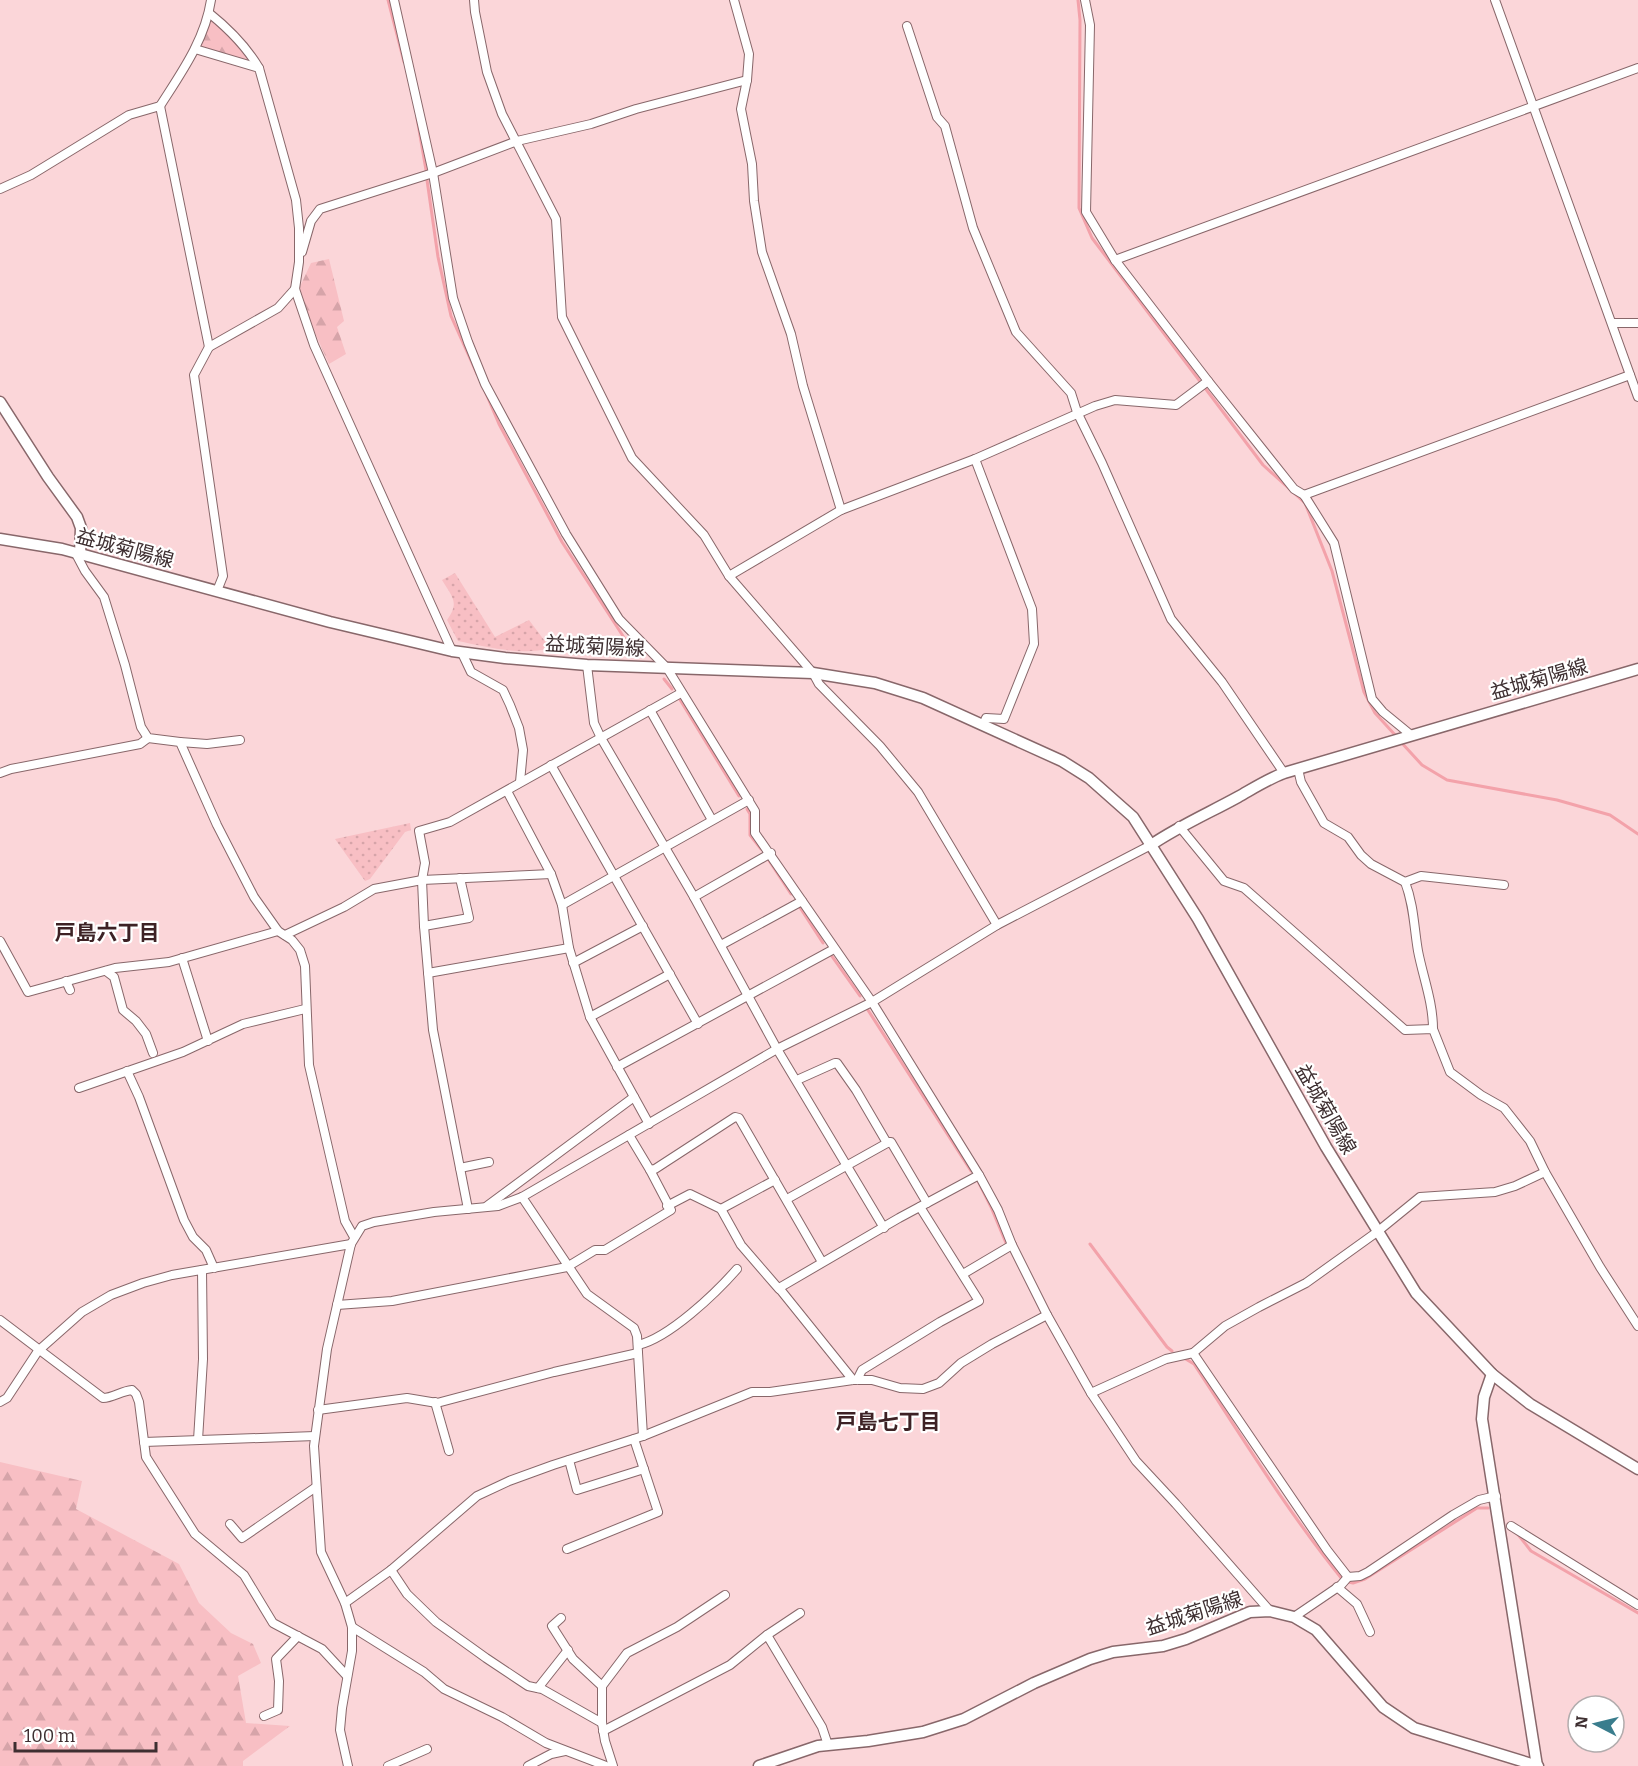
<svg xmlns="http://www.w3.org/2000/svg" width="1638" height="1766" viewBox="0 0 1638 1766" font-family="Bitter,'Noto Sans JP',serif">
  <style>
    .grass { fill: url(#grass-dots) }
    .forest { fill: url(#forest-firs) }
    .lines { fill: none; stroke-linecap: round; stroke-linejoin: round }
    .stream { stroke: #f3a2aa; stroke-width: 3 }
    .minor-casing { stroke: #88676a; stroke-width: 10 }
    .tertiary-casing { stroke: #88676a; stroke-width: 13 }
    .secondary-casing { stroke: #88676a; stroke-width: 13 }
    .minor { stroke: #fff; stroke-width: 8 }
    .tertiary { stroke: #fff; stroke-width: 10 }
    .secondary { stroke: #fff; stroke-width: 10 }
    .labels { text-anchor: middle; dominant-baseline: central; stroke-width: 4.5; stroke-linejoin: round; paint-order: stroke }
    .street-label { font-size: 20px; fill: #3e2f31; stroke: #fff }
    .neighbourhood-label { font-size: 21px; font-weight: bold; fill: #3d2225; stroke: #fff }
  </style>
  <defs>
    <pattern id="grass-dots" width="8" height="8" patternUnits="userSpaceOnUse" patternTransform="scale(1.5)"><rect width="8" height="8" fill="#f8bfc4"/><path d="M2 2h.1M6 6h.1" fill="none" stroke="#d6a4a9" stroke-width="1.8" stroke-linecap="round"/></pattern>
    <pattern id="forest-firs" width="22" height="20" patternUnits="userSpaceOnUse" patternTransform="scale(1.5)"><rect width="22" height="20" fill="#f8bfc4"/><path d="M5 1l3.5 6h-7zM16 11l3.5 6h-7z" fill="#d6a4a9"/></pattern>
  </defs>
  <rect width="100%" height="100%" fill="#fbd6d9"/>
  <g class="grass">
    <path d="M 455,573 L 495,637 L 529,620 L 550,648 C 522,656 487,647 458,641 L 447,620 C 460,602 452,597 442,580 Z"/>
    <path d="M 410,823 L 411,830 L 405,832 L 370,879 L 365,881 L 335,839 Z"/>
  </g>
  <g class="forest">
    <path d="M 209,20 L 217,23 L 252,62 L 198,47 Z"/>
    <path d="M 329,259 L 344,321 L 337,327 L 346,354 L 329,364 L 297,293 L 311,263 Z"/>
    <path d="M 0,1462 L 82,1481 L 76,1509 L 179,1564 L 199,1603 L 231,1633 L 253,1644 L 261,1663 L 238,1676 L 246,1723 L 290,1726 L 243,1761 L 243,1766 L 0,1766 Z"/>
  </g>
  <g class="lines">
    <g class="stream">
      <path d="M 388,0 L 404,62"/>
      <path d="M 1078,0 L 1080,20 L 1079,208 L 1092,238 L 1263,465 L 1305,503 L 1332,571 L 1364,692 L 1375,713 L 1396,736"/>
      <path d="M 417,118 L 426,170"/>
      <path d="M 427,180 L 438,257 L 451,316 L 477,374"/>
      <path d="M 485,391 L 499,424 L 562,542 L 634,653"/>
      <path d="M 664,679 L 672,689"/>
      <path d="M 679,698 L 739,796"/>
      <path d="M 1400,741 L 1422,765 L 1447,780 L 1557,800 L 1610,815 L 1638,834"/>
      <path d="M 747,809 L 750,814 L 750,835 L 761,849"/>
      <path d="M 768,859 L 791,894"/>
      <path d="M 799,906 L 823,943"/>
      <path d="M 831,955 L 860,996"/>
      <path d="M 866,1007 L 971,1171"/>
      <path d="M 977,1179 L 991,1207 L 1006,1243"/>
      <path d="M 1090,1244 L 1167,1347 L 1172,1351"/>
      <path d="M 1184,1358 L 1194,1364 C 1242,1437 1287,1511 1342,1579"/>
      <path d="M 1516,1532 L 1531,1551 L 1638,1613"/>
      <path d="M 1348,1582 L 1353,1583 L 1365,1579 L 1477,1508 L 1488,1508"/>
    </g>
    <defs>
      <g id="minor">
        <path d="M 394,0 L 433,173 L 453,298 L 468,342 L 485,384 L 566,534 L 619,619 L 667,668 L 755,811 L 755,833 L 872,1002 L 979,1175 L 998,1210 L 1012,1245 L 1047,1315 L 1091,1393 L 1136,1461 L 1176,1504 L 1270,1611"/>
        <path d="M 474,0 L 475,12 L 487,72 L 502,114 L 556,219 L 562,317 L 632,458 L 704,535 L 729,576 L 813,673 L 819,684 L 880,746 L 918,792 L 997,925"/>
        <path d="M 734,0 L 749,54 L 747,80 L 741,109 L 752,164 L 754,201 L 762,252 L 791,334 L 803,386 L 841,510"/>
        <path d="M 1085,0 L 1090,25 L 1086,212 L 1115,260 L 1208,381 L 1294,489 L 1304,495 L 1334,543 L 1372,699 L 1383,712 L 1411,735"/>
        <path d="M 1495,0 L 1638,397"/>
        <path d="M 209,13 C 229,29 246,46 259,68"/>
        <path d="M 907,26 L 937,117 L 945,126 L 973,228 L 1016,332 L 1071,393 L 1077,412 L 1102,463 L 1171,619 L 1222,682 L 1284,773"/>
        <path d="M 195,49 L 259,68 L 296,200 L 299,228 L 299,262 L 295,289 L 314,345 L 452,651"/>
        <path d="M 160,106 L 209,347"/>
        <path d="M 0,189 L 31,175 L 129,115 L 160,106 C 181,73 205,40 211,0"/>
        <path d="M 302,252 L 311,221 L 320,209 L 433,173 L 517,141 L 591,124 L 636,109 L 747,80"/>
        <path d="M 1115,260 L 1638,68"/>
        <path d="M 1612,323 L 1638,323"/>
        <path d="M 975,459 L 1032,609 L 1034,644 L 1004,719 L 986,718 L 983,725"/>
        <path d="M 1304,495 L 1630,375"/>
        <path d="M 76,554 L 85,571 L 104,597 L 125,665 L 141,727 L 148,738 L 180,742 L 217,825 L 254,897 L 278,931 L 292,940 L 300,950 L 305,966 L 309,1065 L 345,1221 L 354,1237"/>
        <path d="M 729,576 L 841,510 L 975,459 L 1095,406 L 1115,400 L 1176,405 L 1208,381"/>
        <path d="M 217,591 L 223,576 L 194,375 L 209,347 L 278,308 L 295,289"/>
        <path d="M 462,653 L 471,672 L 503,690 L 510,705 L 519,728 L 523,750 L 520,782"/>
        <path d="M 587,665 L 594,723 L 601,738 L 694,897 L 777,1049 L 884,1228"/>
        <path d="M 650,710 L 712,820"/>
        <path d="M 180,742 L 207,744 L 240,740"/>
        <path d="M 551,765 L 698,1024"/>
        <path d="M 1298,769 L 1301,782 L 1324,823 L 1348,837 L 1361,855 L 1371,864 L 1405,882 L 1421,876 L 1504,885"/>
        <path d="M 0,773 L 11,769 L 140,744 L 148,738"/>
        <path d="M 507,791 L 551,874 L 562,905 L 569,948 L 590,1017 L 649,1124"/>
        <path d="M 1179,826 L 1224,881 L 1244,888 L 1405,1030 L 1433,1029 L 1450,1072 L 1481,1095 L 1504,1108 L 1530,1141 L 1545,1172 L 1600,1267 L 1638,1326"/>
        <path d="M 1405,882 C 1414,905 1414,928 1418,951 C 1423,977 1433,1002 1433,1029"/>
        <path d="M 694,897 L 771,853"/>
        <path d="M 562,905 L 749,800"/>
        <path d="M 424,926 L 469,918 L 460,878"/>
        <path d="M 285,935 L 344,907 L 374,889 L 422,880 L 551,874"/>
        <path d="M 0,941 L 28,992 L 115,968 L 169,962 L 278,931"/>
        <path d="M 721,945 L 802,901"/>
        <path d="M 182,958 L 208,1041"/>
        <path d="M 573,963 L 643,926"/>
        <path d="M 106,971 L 114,977 L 123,1010 L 136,1021 L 146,1034 L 153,1053"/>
        <path d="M 428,973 L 569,948"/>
        <path d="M 66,981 L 70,990"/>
        <path d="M 590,1017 L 670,974"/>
        <path d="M 617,1067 L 834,949"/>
        <path d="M 127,1071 L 139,1097 L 184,1220 L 193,1237 L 206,1250 L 214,1268"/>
        <path d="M 797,1080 L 835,1063 L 837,1063 L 856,1090 L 887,1143"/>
        <path d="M 79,1088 L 183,1052 L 243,1024 L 305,1009"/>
        <path d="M 629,1135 L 650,1170 L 655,1169 L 735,1117 L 739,1118 L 822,1262"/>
        <path d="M 460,1168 L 489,1162"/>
        <path d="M 522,1197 L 587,1294 L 634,1328 L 637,1336 L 643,1436"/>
        <path d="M 787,1199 L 889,1142 L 891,1142 L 927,1203"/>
        <path d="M 487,1206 L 634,1097"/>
        <path d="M 667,1206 L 690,1194 L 721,1209 L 741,1245 L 779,1289"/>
        <path d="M 468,1209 L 433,1030 L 424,926 L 422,880 L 425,863 L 419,831 L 450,822 L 681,693"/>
        <path d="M 721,1209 L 775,1180"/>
        <path d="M 963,1274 L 1012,1245"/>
        <path d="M 337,1305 L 392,1301 L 567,1267 L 595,1250 L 605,1250 L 671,1210 L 650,1170"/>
        <path d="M 0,1320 L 103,1398 C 113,1398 121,1391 132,1390 L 136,1394 L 139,1402 L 146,1457 L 195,1534 L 244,1575 L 273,1623 L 322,1649 L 347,1676"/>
        <path d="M 638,1345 C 669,1338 716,1293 737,1269"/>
        <path d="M 1193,1353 L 1327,1550 L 1348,1577"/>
        <path d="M 853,1380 L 779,1288 L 899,1218 L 979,1175"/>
        <path d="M 857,1380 L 862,1370 L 940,1322 L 979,1301 L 920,1207"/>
        <path d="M 1091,1393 L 1166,1359 L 1193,1353 L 1225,1326 L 1259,1307 L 1306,1283 L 1377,1232 L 1420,1197 L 1495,1192 L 1515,1186 L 1545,1172"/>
        <path d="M 0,1402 L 7,1398 L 38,1351 L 82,1312 L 111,1295 L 143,1283 L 172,1275 L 351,1244"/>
        <path d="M 435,1402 L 449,1451"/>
        <path d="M 318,1410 L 407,1398 L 437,1403 L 554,1372 L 638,1353"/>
        <path d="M 198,1440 L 203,1359 L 202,1270"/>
        <path d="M 144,1442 L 315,1436"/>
        <path d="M 569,1460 L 577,1490 L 644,1469"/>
        <path d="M 230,1524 L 242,1538 L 316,1487"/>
        <path d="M 1511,1526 L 1638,1605"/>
        <path d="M 567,1549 L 658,1512 L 634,1439"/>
        <path d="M 391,1570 L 407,1594 L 436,1622 L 486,1658 L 528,1686 L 542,1689 L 602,1723"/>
        <path d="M 1337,1587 L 1357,1604 L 1370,1632"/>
        <path d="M 345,1603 L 391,1570 L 477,1496 L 509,1481 L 553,1465 L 643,1436 L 752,1392 L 770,1392 L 853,1380 L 872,1380 L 900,1388 L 923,1389 L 939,1383 L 961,1363 L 992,1344 L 1047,1315"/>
        <path d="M 1294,1617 L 1341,1585 L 1348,1577 L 1360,1576 L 1368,1572 L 1453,1515 L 1479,1500 L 1496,1496"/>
        <path d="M 561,1618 L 552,1626 L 573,1659 L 602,1686"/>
        <path d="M 352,1627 L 424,1672 L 444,1689 L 502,1717 L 546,1743 L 606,1766"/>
        <path d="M 767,1635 L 822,1727 L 828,1745"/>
        <path d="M 538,1688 L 568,1650"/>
        <path d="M 264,1716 L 278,1710 L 279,1681 L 276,1659 L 298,1636"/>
        <path d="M 603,1731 L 730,1665 L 767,1635 L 800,1613"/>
        <path d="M 348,1766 L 340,1730 L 342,1708 L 352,1651 L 352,1627 L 345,1603 L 321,1552 L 314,1446 L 327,1349 L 351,1244 L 362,1226 L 374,1222 L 434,1212 L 498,1206 L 522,1197 L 777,1049 L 872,1002 L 997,925 L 1151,845"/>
        <path d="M 388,1766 L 427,1749"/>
        <path d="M 528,1766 L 551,1754 L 565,1751"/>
        <path d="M 613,1766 L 605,1741 L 602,1723 L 602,1686 L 627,1653 L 677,1627 L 725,1595"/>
      </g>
      <path id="tertiary" d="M 0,402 L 48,477 L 77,517 L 81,528 L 80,555"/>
      <g id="secondary">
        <path d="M 0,539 L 62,549 L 330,622 L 452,651 L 505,658 L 587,665 L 813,673 L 875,683 L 923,698 L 1062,761 L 1089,778 L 1133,817 L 1198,919 L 1326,1147 L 1416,1293 L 1492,1374 L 1530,1404 L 1638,1469"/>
        <path d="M 1151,845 C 1179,826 1209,813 1238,797 C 1254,788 1268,779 1284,773 L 1638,669"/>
        <path d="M 1492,1374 L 1484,1397 L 1482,1419 L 1537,1766"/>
        <path d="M 759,1766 L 818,1746 L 868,1741 L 923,1732 L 964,1719 L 1034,1683 L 1090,1659 L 1113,1652 L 1163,1646 L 1186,1639 L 1250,1612 L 1270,1611 L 1294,1617 L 1316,1630 L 1383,1707 L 1414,1728 L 1538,1766"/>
      </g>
    </defs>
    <use href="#minor" class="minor-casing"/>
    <use href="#tertiary" class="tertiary-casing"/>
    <use href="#secondary" class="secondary-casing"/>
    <use href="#minor" class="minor"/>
    <use href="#tertiary" class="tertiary"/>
    <use href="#secondary" class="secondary"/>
  </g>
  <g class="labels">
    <g class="street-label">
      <text transform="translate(125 548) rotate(15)">益城菊陽線</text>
      <text transform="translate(595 646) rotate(3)">益城菊陽線</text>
      <text transform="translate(1539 679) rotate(-16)">益城菊陽線</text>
      <text transform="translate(1326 1109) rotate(60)">益城菊陽線</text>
      <text transform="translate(1194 1613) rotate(-18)">益城菊陽線</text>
    </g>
    <g class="neighbourhood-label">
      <text x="107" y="933">戸島六丁目</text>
      <text x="888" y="1422">戸島七丁目</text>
    </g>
  </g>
  <g transform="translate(1596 1724) rotate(277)"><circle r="28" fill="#ffffff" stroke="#b2acad" stroke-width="1.5"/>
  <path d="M0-4.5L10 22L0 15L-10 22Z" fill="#3a7d8d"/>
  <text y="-9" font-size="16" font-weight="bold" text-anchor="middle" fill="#3e2f31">N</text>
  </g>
  <path d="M15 1742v9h141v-9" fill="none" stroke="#3e2f31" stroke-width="3"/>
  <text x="24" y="1742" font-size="18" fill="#3e2f31" stroke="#ffffff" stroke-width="4.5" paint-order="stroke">100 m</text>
</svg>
